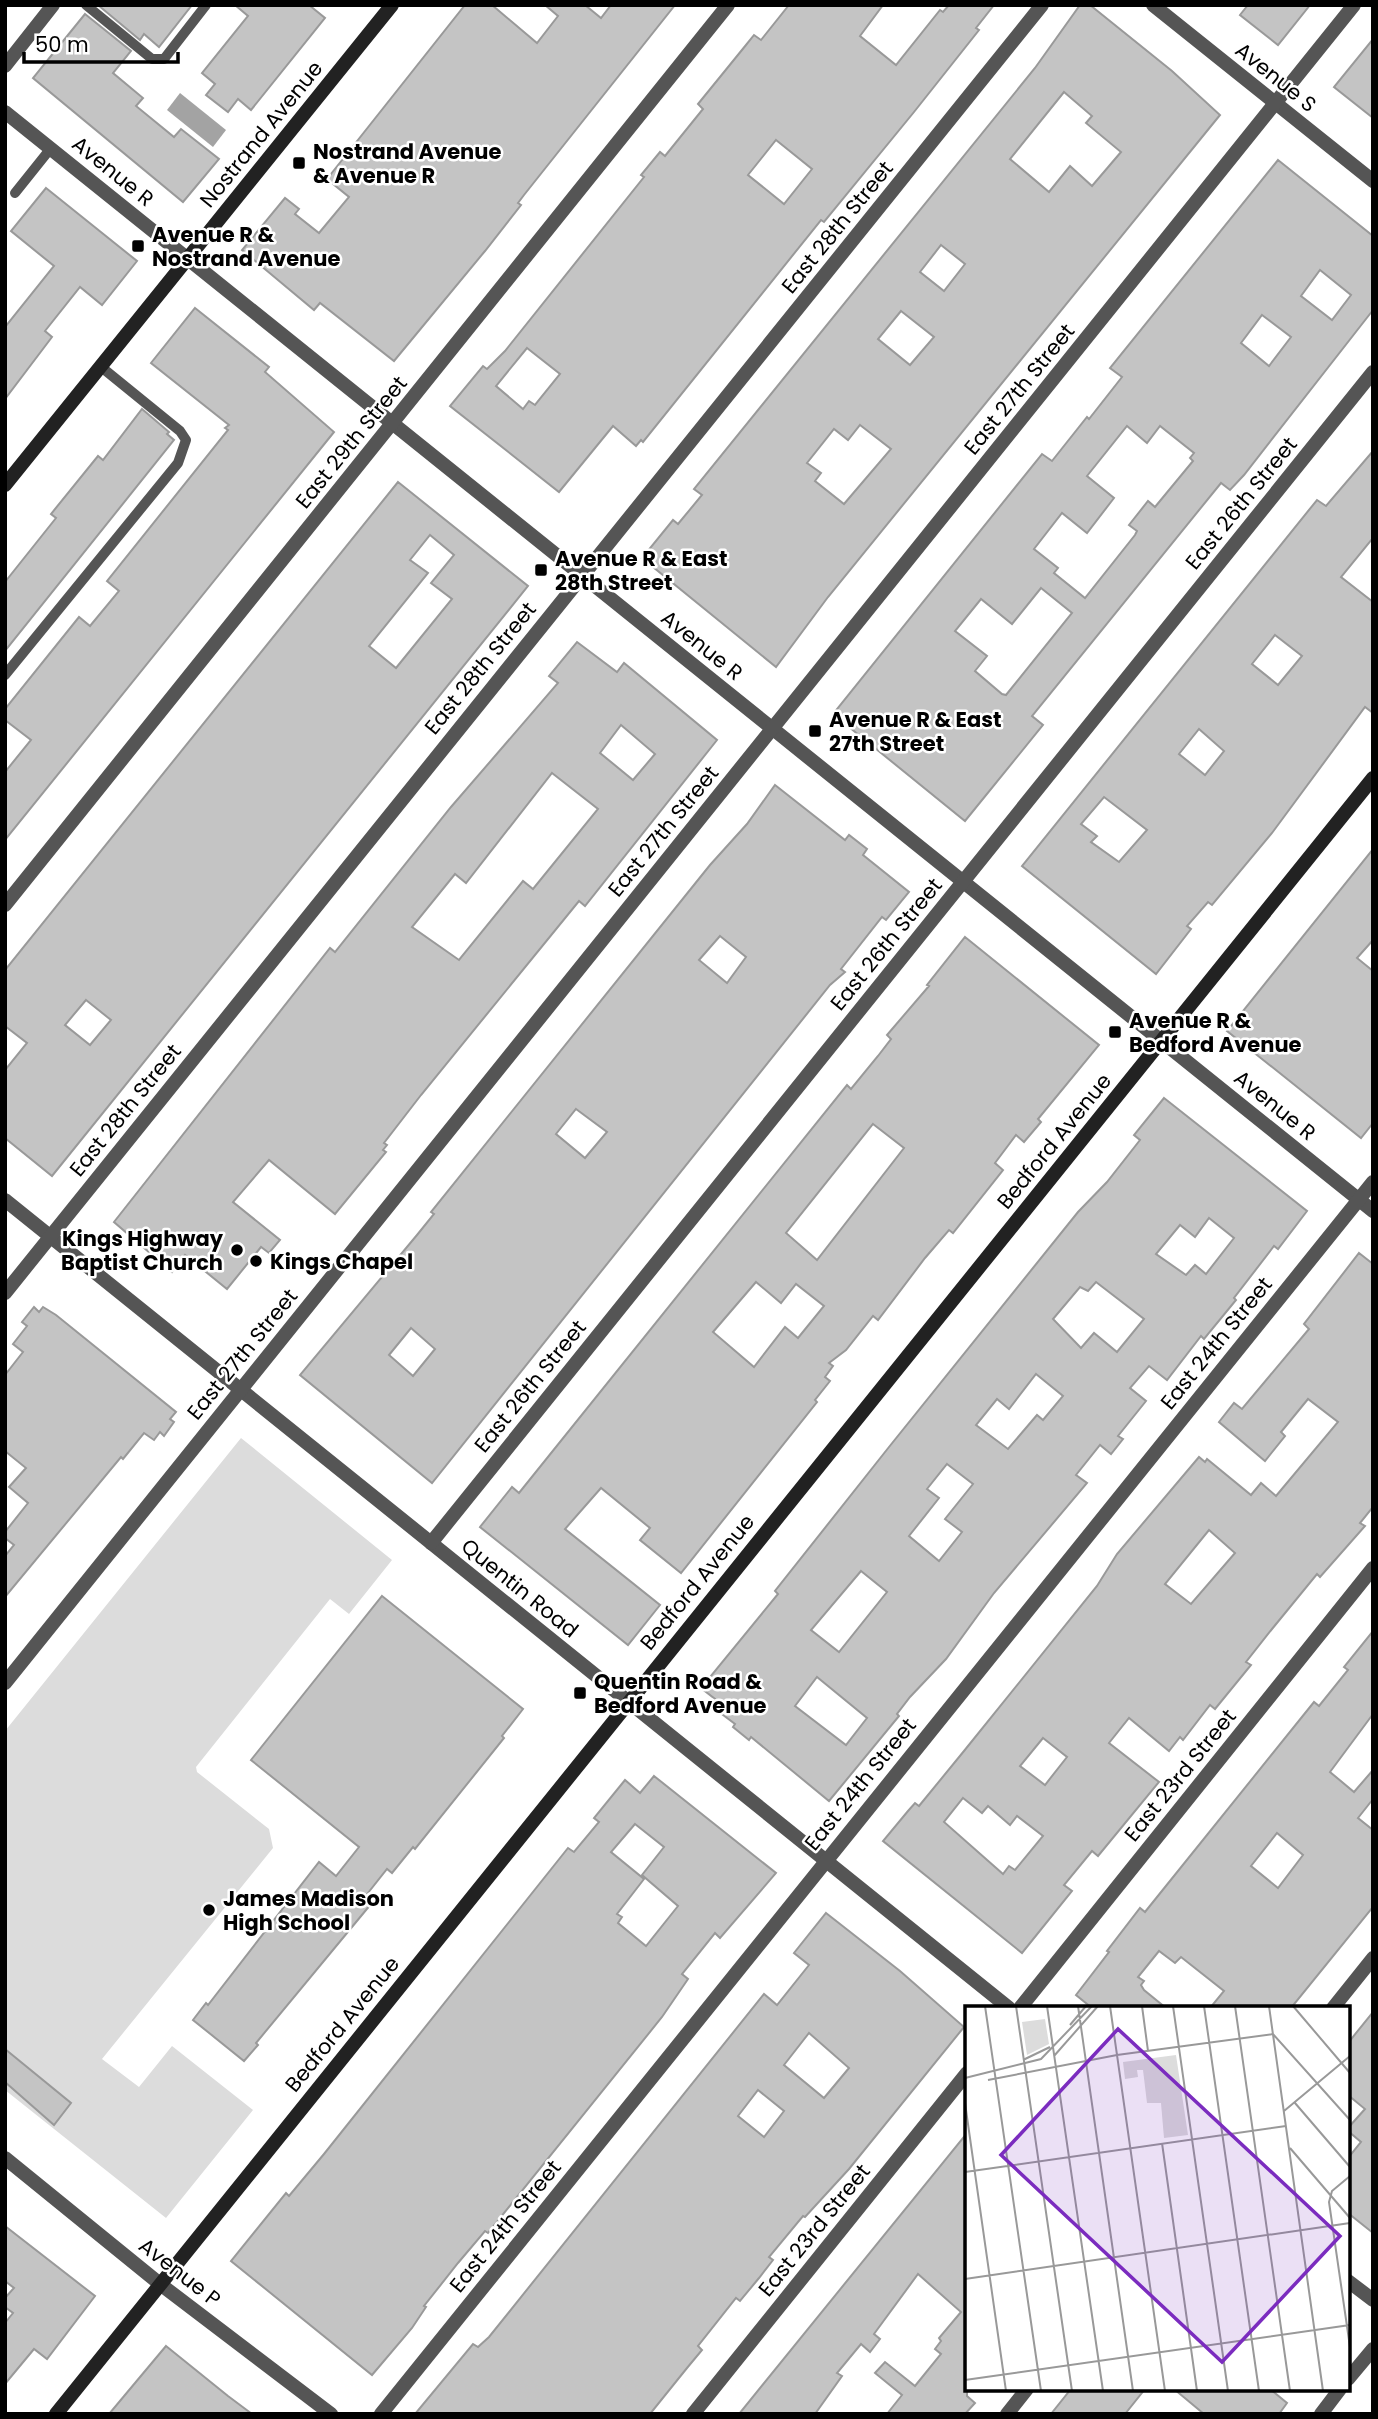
<svg xmlns="http://www.w3.org/2000/svg" width="1378" height="2419" viewBox="0 0 1378 2419" font-family="Poppins,sans-serif">
  <style>
    .green { fill: #dcdcdc }
    .water { fill: #a3a3a3 }
    .building { fill: #c4c4c4; stroke: #999; stroke-width: 2; fill-rule: evenodd }
    .lines { fill: none; stroke-linecap: round; stroke-linejoin: round }
    .lane { stroke: #555; stroke-width: 10 }
    .street { stroke: #555; stroke-width: 14 }
    .secondary { stroke: #222; stroke-width: 14 }
    .poi-dot { fill: #000; stroke: #fff; stroke-width: 2.5 }
    .labels { text-anchor: middle; dominant-baseline: central; stroke-width: 5; stroke-linejoin: round; paint-order: stroke }
    .street-label { font-size: 21px; fill: #000; stroke: #fff }
    .poi-label { font-size: 21px; font-weight: bold; fill: #000; stroke: #fff; text-anchor: start }
    .inset-road { fill: none; stroke: #999; stroke-width: 2 }
    .view { fill: #7b2cbf; fill-opacity: 0.15; stroke: #7b2cbf; stroke-width: 3.5 }
    .inset-edge { fill: none; stroke: #000; stroke-width: 3.5 }
  </style>
  <rect width="100%" height="100%" fill="#fff"/>
  <path class="green" d="M 241,1438 L 392,1560 L 349,1614 L 330,1599 L 196,1767 L 197,1772 L 269,1829 L 273,1848 L 102,2059 L 139,2087 L 172,2046 L 253,2110 L 166,2218 L 5,2090 L 5,1731 Z"/>
  <path class="water" d="M 180,93 L 226,130 L 213,147 L 167,110 Z"/>
  <g class="building">
    <path d="M 98,5 L 192,5 L 159,47 L 144,34 L 140,40 Z"/>
    <path d="M 235,5 L 309,5 L 325,18 L 251,110 L 238,99 L 228,112 L 206,95 L 215,84 L 202,73 L 248,16 Z"/>
    <path d="M 465,5 L 492,5 L 537,43 L 558,16 L 545,5 L 585,5 L 601,18 L 611,5 L 675,5 L 524,195 L 518,203 L 521,205 L 485,251 L 394,361 L 320,303 L 314,310 L 242,250 L 285,198 L 299,209 L 295,214 L 319,233 L 349,197 L 327,179 Z"/>
    <path d="M 789,5 L 883,5 L 860,36 L 896,65 L 940,10 L 943,12 L 949,5 L 994,5 L 976,28 L 979,30 L 914,112 L 824,222 L 821,220 L 643,442 L 641,440 L 636,446 L 613,426 L 559,492 L 450,406 L 483,366 L 487,369 L 505,351 L 644,177 L 641,175 L 660,152 L 665,156 L 703,109 L 698,104 L 746,45 L 754,35 L 761,40 ZM 776,140 L 812,169 L 784,204 L 748,175 ZM 527,348 L 560,374 L 535,405 L 529,401 L 523,409 L 496,386 Z"/>
    <path d="M 1080,5 L 1090,5 L 1172,71 L 1220,115 L 828,597 L 776,667 L 642,558 L 673,520 L 678,524 L 702,495 L 694,489 L 1035,68 ZM 1064,92 L 1092,116 L 1086,123 L 1121,152 L 1092,186 L 1070,166 L 1049,192 L 1010,159 ZM 941,245 L 965,264 L 944,291 L 920,272 ZM 901,311 L 934,337 L 910,365 L 878,339 ZM 860,425 L 891,449 L 844,504 L 815,481 L 821,473 L 807,463 L 834,429 L 848,440 Z"/>
    <path d="M 1248,5 L 1310,5 L 1278,45 L 1240,15 Z"/>
    <path d="M 85,14 L 131,51 L 113,73 L 143,98 L 136,106 L 174,137 L 181,129 L 219,159 L 183,202 L 33,78 Z"/>
    <path d="M 1373,39 L 1373,118 L 1334,87 Z"/>
    <path d="M 1278,160 L 1373,236 L 1373,310 L 1244,475 L 1230,490 L 1221,483 L 1032,716 L 1043,725 L 965,821 L 833,714 L 1042,454 L 1052,461 L 1087,417 L 1089,419 L 1122,377 L 1110,368 ZM 1320,270 L 1351,295 L 1332,320 L 1301,296 ZM 1262,315 L 1291,337 L 1269,366 L 1241,343 ZM 1127,426 L 1147,443 L 1160,426 L 1194,453 L 1190,458 L 1193,461 L 1155,507 L 1148,501 L 1129,525 L 1137,531 L 1135,535 L 1085,598 L 1054,573 L 1058,568 L 1034,549 L 1062,513 L 1087,533 L 1114,498 L 1087,476 ZM 1041,588 L 1072,613 L 1006,695 L 1002,694 L 975,671 L 987,656 L 955,631 L 981,599 L 1012,624 Z"/>
    <path d="M 46,188 L 137,261 L 102,305 L 80,287 L 45,331 L 52,337 L 5,399 L 5,327 L 54,266 L 11,231 Z"/>
    <path d="M 195,308 L 269,367 L 265,372 L 334,432 L 5,840 L 5,772 L 31,740 L 5,720 L 5,709 L 79,617 L 90,626 L 119,591 L 107,581 L 228,430 L 225,428 L 229,425 L 151,363 Z"/>
    <path d="M 142,409 L 169,432 L 167,434 L 174,440 L 5,651 L 5,582 L 56,518 L 51,514 L 98,456 L 103,460 Z"/>
    <path d="M 1373,451 L 1373,538 L 1341,577 L 1373,602 L 1373,713 L 1365,707 L 1272,833 L 1212,905 L 1208,902 L 1187,926 L 1191,929 L 1156,974 L 1022,866 L 1317,500 L 1326,506 ZM 1275,635 L 1302,656 L 1278,685 L 1252,664 ZM 1199,729 L 1224,751 L 1205,775 L 1179,754 ZM 1104,797 L 1147,830 L 1119,862 L 1091,842 L 1097,836 L 1081,824 Z"/>
    <path d="M 398,482 L 528,586 L 52,1176 L 5,1138 L 5,1070 L 27,1043 L 5,1026 L 5,970 ZM 430,535 L 454,555 L 431,583 L 452,599 L 396,668 L 369,646 L 428,573 L 410,560 ZM 86,1000 L 111,1020 L 90,1045 L 65,1025 Z"/>
    <path d="M 577,642 L 617,672 L 624,663 L 717,740 L 585,906 L 579,901 L 421,1095 L 384,1143 L 387,1145 L 383,1150 L 386,1152 L 335,1214 L 269,1160 L 233,1202 L 280,1240 L 269,1253 L 261,1247 L 227,1289 L 185,1255 L 172,1272 L 114,1222 L 330,948 L 335,952 L 451,807 L 558,683 L 549,676 ZM 621,725 L 655,754 L 633,780 L 600,753 ZM 552,773 L 598,809 L 533,889 L 523,881 L 459,960 L 412,927 L 455,874 L 466,883 Z"/>
    <path d="M 775,785 L 845,840 L 849,835 L 867,849 L 863,855 L 909,892 L 886,920 L 882,917 L 841,969 L 845,972 L 830,985 L 432,1483 L 300,1375 L 417,1235 L 434,1214 L 431,1212 L 710,865 L 747,824 ZM 720,936 L 746,957 L 727,983 L 699,960 ZM 576,1109 L 607,1132 L 585,1158 L 556,1134 ZM 411,1328 L 435,1349 L 413,1376 L 389,1355 Z"/>
    <path d="M 1373,849 L 1373,940 L 1357,958 L 1373,971 L 1373,1123 L 1361,1138 L 1227,1031 Z"/>
    <path d="M 965,937 L 1099,1045 L 1038,1119 L 1041,1122 L 1024,1142 L 1016,1135 L 995,1163 L 1003,1170 L 953,1233 L 949,1230 L 925,1258 L 878,1320 L 873,1316 L 846,1350 L 829,1363 L 833,1366 L 825,1377 L 830,1381 L 815,1400 L 817,1402 L 681,1573 L 640,1540 L 650,1528 L 601,1488 L 565,1529 L 660,1605 L 628,1645 L 480,1527 L 512,1487 L 519,1493 L 847,1085 L 851,1089 L 878,1056 L 891,1039 L 887,1035 L 929,986 L 927,985 ZM 873,1124 L 904,1148 L 817,1260 L 786,1233 ZM 756,1282 L 781,1303 L 796,1284 L 824,1306 L 798,1338 L 785,1327 L 754,1367 L 713,1332 Z"/>
    <path d="M 1164,1098 L 1307,1211 L 1278,1249 L 1274,1246 L 1234,1298 L 1236,1300 L 1204,1339 L 1201,1336 L 1167,1380 L 1149,1366 L 1130,1388 L 1146,1401 L 1118,1436 L 1123,1439 L 1111,1454 L 1100,1445 L 1076,1475 L 1087,1483 L 994,1593 L 946,1659 L 910,1697 L 897,1714 L 899,1716 L 829,1801 L 751,1737 L 749,1740 L 733,1727 L 735,1724 L 710,1705 L 715,1699 L 701,1688 L 778,1594 L 775,1591 L 889,1447 L 1078,1212 L 1107,1182 L 1140,1140 L 1134,1135 ZM 1209,1218 L 1234,1238 L 1206,1274 L 1195,1265 L 1186,1275 L 1156,1254 L 1180,1225 L 1195,1237 ZM 1096,1282 L 1144,1319 L 1117,1352 L 1094,1333 L 1081,1348 L 1053,1319 L 1080,1287 L 1088,1291 ZM 1036,1374 L 1063,1396 L 1043,1420 L 1037,1415 L 1008,1449 L 976,1425 L 997,1399 L 1009,1409 ZM 947,1464 L 973,1484 L 945,1519 L 962,1532 L 939,1561 L 909,1536 L 939,1498 L 927,1489 ZM 861,1571 L 887,1592 L 839,1652 L 811,1630 ZM 817,1677 L 867,1718 L 846,1745 L 795,1706 Z"/>
    <path d="M 1359,1253 L 1373,1264 L 1373,1507 L 1360,1523 L 1365,1526 L 1320,1577 L 1317,1574 L 1272,1629 L 1246,1662 L 1251,1665 L 1215,1709 L 1210,1705 L 1183,1740 L 1180,1737 L 1169,1751 L 1129,1718 L 1109,1743 L 1159,1782 L 1098,1856 L 1092,1851 L 1064,1885 L 1072,1891 L 1022,1953 L 883,1841 L 908,1811 L 915,1803 L 919,1806 L 964,1751 L 1097,1586 L 1117,1554 L 1199,1457 L 1205,1462 L 1207,1459 L 1251,1495 L 1261,1483 L 1276,1496 L 1338,1422 L 1308,1399 L 1281,1432 L 1285,1436 L 1265,1461 L 1219,1422 L 1234,1403 L 1242,1409 L 1309,1329 L 1304,1324 ZM 1209,1530 L 1235,1553 L 1191,1604 L 1165,1584 ZM 1043,1738 L 1067,1757 L 1045,1785 L 1020,1766 ZM 963,1798 L 982,1813 L 988,1806 L 1010,1825 L 1017,1816 L 1043,1836 L 1015,1870 L 1009,1866 L 1003,1874 L 944,1822 Z"/>
    <path d="M 34,1307 L 39,1312 L 43,1307 L 56,1315 L 176,1412 L 170,1419 L 174,1422 L 164,1436 L 160,1432 L 154,1440 L 144,1433 L 123,1459 L 121,1457 L 5,1597 L 5,1556 L 14,1545 L 5,1538 L 5,1532 L 28,1503 L 9,1487 L 26,1468 L 5,1451 L 5,1375 L 23,1352 L 13,1344 L 27,1326 L 22,1322 Z"/>
    <path d="M 382,1596 L 523,1709 L 502,1736 L 504,1738 L 415,1849 L 413,1847 L 392,1873 L 387,1869 L 364,1898 L 371,1904 L 256,2043 L 258,2045 L 244,2061 L 193,2020 L 206,2003 L 208,2005 L 319,1862 L 336,1876 L 359,1847 L 251,1760 Z"/>
    <path d="M 1373,1631 L 1373,1714 L 1330,1772 L 1354,1792 L 1373,1770 L 1373,1799 L 1358,1818 L 1373,1830 L 1373,1907 L 1291,2008 L 1210,2008 L 1224,1991 L 1181,1957 L 1175,1963 L 1159,1951 L 1138,1977 L 1144,1981 L 1141,1985 L 1144,1990 L 1166,2008 L 1092,2008 L 1076,1995 L 1109,1952 L 1107,1951 L 1140,1908 L 1145,1912 L 1314,1702 L 1319,1706 L 1348,1670 L 1344,1667 ZM 1277,1833 L 1303,1855 L 1278,1888 L 1251,1866 Z"/>
    <path d="M 654,1776 L 776,1873 L 720,1938 L 715,1933 L 682,1974 L 688,1979 L 662,2017 L 488,2233 L 485,2231 L 458,2263 L 424,2306 L 426,2307 L 412,2328 L 372,2375 L 231,2261 L 286,2193 L 289,2196 L 324,2154 L 568,1848 L 574,1852 L 599,1822 L 594,1818 L 625,1780 L 640,1793 ZM 635,1824 L 664,1847 L 642,1875 L 678,1906 L 646,1946 L 618,1923 L 622,1917 L 617,1914 L 644,1879 L 611,1852 Z"/>
    <path d="M 826,1913 L 900,1971 L 964,2027 L 849,2169 L 805,2217 L 803,2216 L 769,2257 L 773,2260 L 759,2278 L 740,2301 L 736,2298 L 698,2346 L 702,2350 L 687,2368 L 650,2414 L 415,2414 L 473,2344 L 478,2347 L 489,2337 L 764,1994 L 777,2005 L 809,1965 L 794,1953 ZM 809,2033 L 849,2068 L 824,2098 L 784,2065 ZM 758,2090 L 784,2111 L 764,2137 L 738,2116 Z"/>
    <path d="M 1373,2012 L 1373,2233 L 1348,2213 L 1348,2158 L 1361,2142 L 1348,2131 L 1348,2128 L 1365,2109 L 1348,2095 L 1348,2043 Z"/>
    <path d="M 5,2049 L 71,2103 L 54,2125 L 5,2082 Z"/>
    <path d="M 967,2133 L 967,2396 L 975,2403 L 965,2414 L 887,2414 L 902,2395 L 875,2373 L 885,2362 L 915,2386 L 941,2354 L 935,2349 L 941,2341 L 939,2338 L 961,2312 L 918,2274 L 874,2334 L 880,2339 L 870,2352 L 861,2344 L 837,2373 L 842,2376 L 815,2414 L 739,2414 Z"/>
    <path d="M 5,2226 L 95,2296 L 47,2359 L 34,2349 L 5,2384 L 5,2323 L 13,2313 L 5,2307 L 5,2298 L 14,2288 L 5,2281 Z"/>
    <path d="M 166,2346 L 228,2396 L 252,2414 L 109,2414 Z"/>
    <path d="M 1071,2389 L 1145,2389 L 1125,2414 L 1051,2414 Z"/>
    <path d="M 1174,2389 L 1270,2389 L 1287,2403 L 1279,2414 L 1204,2414 Z"/>
  </g>
  <g class="lines">
    <g class="lane">
      <path d="M 86,5 L 152,59 L 164,59 L 206,5"/>
      <path d="M 15,193 L 51,148"/>
      <path d="M 5,675 L 178,463 L 186,440 L 180,431 L 100,366"/>
    </g>
    <g class="street">
      <path d="M 1153,5 L 1373,181"/>
      <path d="M 5,66 L 53,5"/>
      <path d="M 5,112 L 1373,1211"/>
      <path d="M 5,905 L 728,5"/>
      <path d="M 5,1200 L 1009,2008"/>
      <path d="M 5,1293 L 1042,5"/>
      <path d="M 431,1543 L 1373,372"/>
      <path d="M 5,1683 L 1354,5"/>
      <path d="M 1020,2008 L 1373,1568"/>
      <path d="M 1333,2008 L 1373,1958"/>
      <path d="M 5,2158 L 160,2284 L 331,2414"/>
      <path d="M 1348,2281 L 1373,2300"/>
      <path d="M 1348,2379 L 1373,2349"/>
      <path d="M 381,2414 L 1373,1182"/>
      <path d="M 693,2414 L 967,2073"/>
      <path d="M 1007,2414 L 1027,2389"/>
      <path d="M 1321,2414 L 1340,2389"/>
    </g>
    <g class="secondary">
      <path d="M 5,485 L 392,5"/>
      <path d="M 56,2414 L 1373,778"/>
    </g>
  </g>
  <g class="poi-dot">
    <rect x="292" y="156" width="14" height="14" rx="3.5"/>
    <rect x="131" y="239" width="14" height="14" rx="3.5"/>
    <rect x="534" y="563" width="14" height="14" rx="3.5"/>
    <rect x="808" y="724" width="14" height="14" rx="3.5"/>
    <rect x="1108" y="1025" width="14" height="14" rx="3.5"/>
    <circle cx="237" cy="1250" r="7"/>
    <circle cx="256" cy="1261" r="7"/>
    <rect x="573" y="1686" width="14" height="14" rx="3.5"/>
    <circle cx="209" cy="1910" r="7"/>
  </g>
  <g class="labels">
    <g class="street-label">
      <text transform="translate(1276 77) rotate(39)">Avenue S</text>
      <text transform="translate(261 134) rotate(-51)">Nostrand Avenue</text>
      <text transform="translate(113 171) rotate(39)">Avenue R</text>
      <text transform="translate(837 227) rotate(-51)">East 28th Street</text>
      <text transform="translate(1019 389) rotate(-51)">East 27th Street</text>
      <text transform="translate(351 442) rotate(-51)">East 29th Street</text>
      <text transform="translate(1241 503) rotate(-51)">East 26th Street</text>
      <text transform="translate(702 645) rotate(39)">Avenue R</text>
      <text transform="translate(480 668) rotate(-51)">East 28th Street</text>
      <text transform="translate(663 831) rotate(-51)">East 27th Street</text>
      <text transform="translate(886 944) rotate(-51)">East 26th Street</text>
      <text transform="translate(1275 1105) rotate(39)">Avenue R</text>
      <text transform="translate(125 1110) rotate(-51)">East 28th Street</text>
      <text transform="translate(1054 1141) rotate(-51)">Bedford Avenue</text>
      <text transform="translate(1216 1343) rotate(-51)">East 24th Street</text>
      <text transform="translate(242 1354) rotate(-51)">East 27th Street</text>
      <text transform="translate(530 1386) rotate(-51)">East 26th Street</text>
      <text transform="translate(697 1582) rotate(-51)">Bedford Avenue</text>
      <text transform="translate(520 1588) rotate(39)">Quentin Road</text>
      <text transform="translate(1180 1775) rotate(-51)">East 23rd Street</text>
      <text transform="translate(860 1784) rotate(-51)">East 24th Street</text>
      <text transform="translate(342 2024) rotate(-51)">Bedford Avenue</text>
      <text transform="translate(505 2226) rotate(-51)">East 24th Street</text>
      <text transform="translate(814 2230) rotate(-51)">East 23rd Street</text>
      <text transform="translate(180 2272) rotate(38)">Avenue P</text>
    </g>
    <g class="poi-label">
      <text x="313" y="151">Nostrand Avenue<tspan x="313" dy="24">&amp; Avenue R</tspan></text>
      <text x="152" y="234">Avenue R &amp;<tspan x="152" dy="24">Nostrand Avenue</tspan></text>
      <text x="555" y="558">Avenue R &amp; East<tspan x="555" dy="24">28th Street</tspan></text>
      <text x="829" y="719">Avenue R &amp; East<tspan x="829" dy="24">27th Street</tspan></text>
      <text x="1129" y="1020">Avenue R &amp;<tspan x="1129" dy="24">Bedford Avenue</tspan></text>
      <text x="223" y="1238" text-anchor="end">Kings Highway<tspan x="223" dy="24">Baptist Church</tspan></text>
      <text x="270" y="1261">Kings Chapel</text>
      <text x="594" y="1681">Quentin Road &amp;<tspan x="594" dy="24">Bedford Avenue</tspan></text>
      <text x="223" y="1898">James Madison<tspan x="223" dy="24">High School</tspan></text>
    </g>
  </g>
  <g transform="translate(965 2006)">
    <rect width="385" height="385" fill="#fff"/>
    <path d="M 80,13 L 84,38 L 62,49 L 57,16 ZM 211,49 L 223,129 L 199,132 L 196,97 L 182,97 L 178,64 L 172,64 L 173,71 L 160,73 L 158,56 Z" fill="#dcdcdc"/>
    <path class="inset-road" d="M 20,0 L 76,385M 51,0 L 107,385M 82,0 L 138,385M 113,0 L 168,385M 145,0 L 200,385M 177,0 L 183,45M 208,0 L 263,385M 239,0 L 294,385M 270,0 L 325,385M 304,0 L 358,385M 328,0 L 385,67M 105,19 L 121,0M 89,50 L 133,0M 58,54 L 85,41M 0,72 L 76,53 L 127,0M 23,74 L 152,49 L 308,28 L 385,114M 0,97 L 41,385M 330,97 L 385,161M 319,105 L 385,50M 197,137 L 232,385M 325,142 L 385,212M 0,166 L 321,120M 385,170 L 367,185 L 364,196 L 385,341M 0,273 L 385,217M 0,374 L 385,319"/>
    <path class="view" d="M 153,23 L 375,230 L 257,356 L 36,149 Z"/>
    <rect width="385" height="385" class="inset-edge"/>
  </g>
  <rect width="1378" height="2419" fill="none" stroke="#000000" stroke-width="14"/>
  <path d="M24 52v10h154v-10" fill="none" stroke="#000000" stroke-width="3.5"/>
  <text x="35" y="52" font-size="21" fill="#000000" stroke="#ffffff" stroke-width="5" paint-order="stroke">50 m</text>
</svg>
